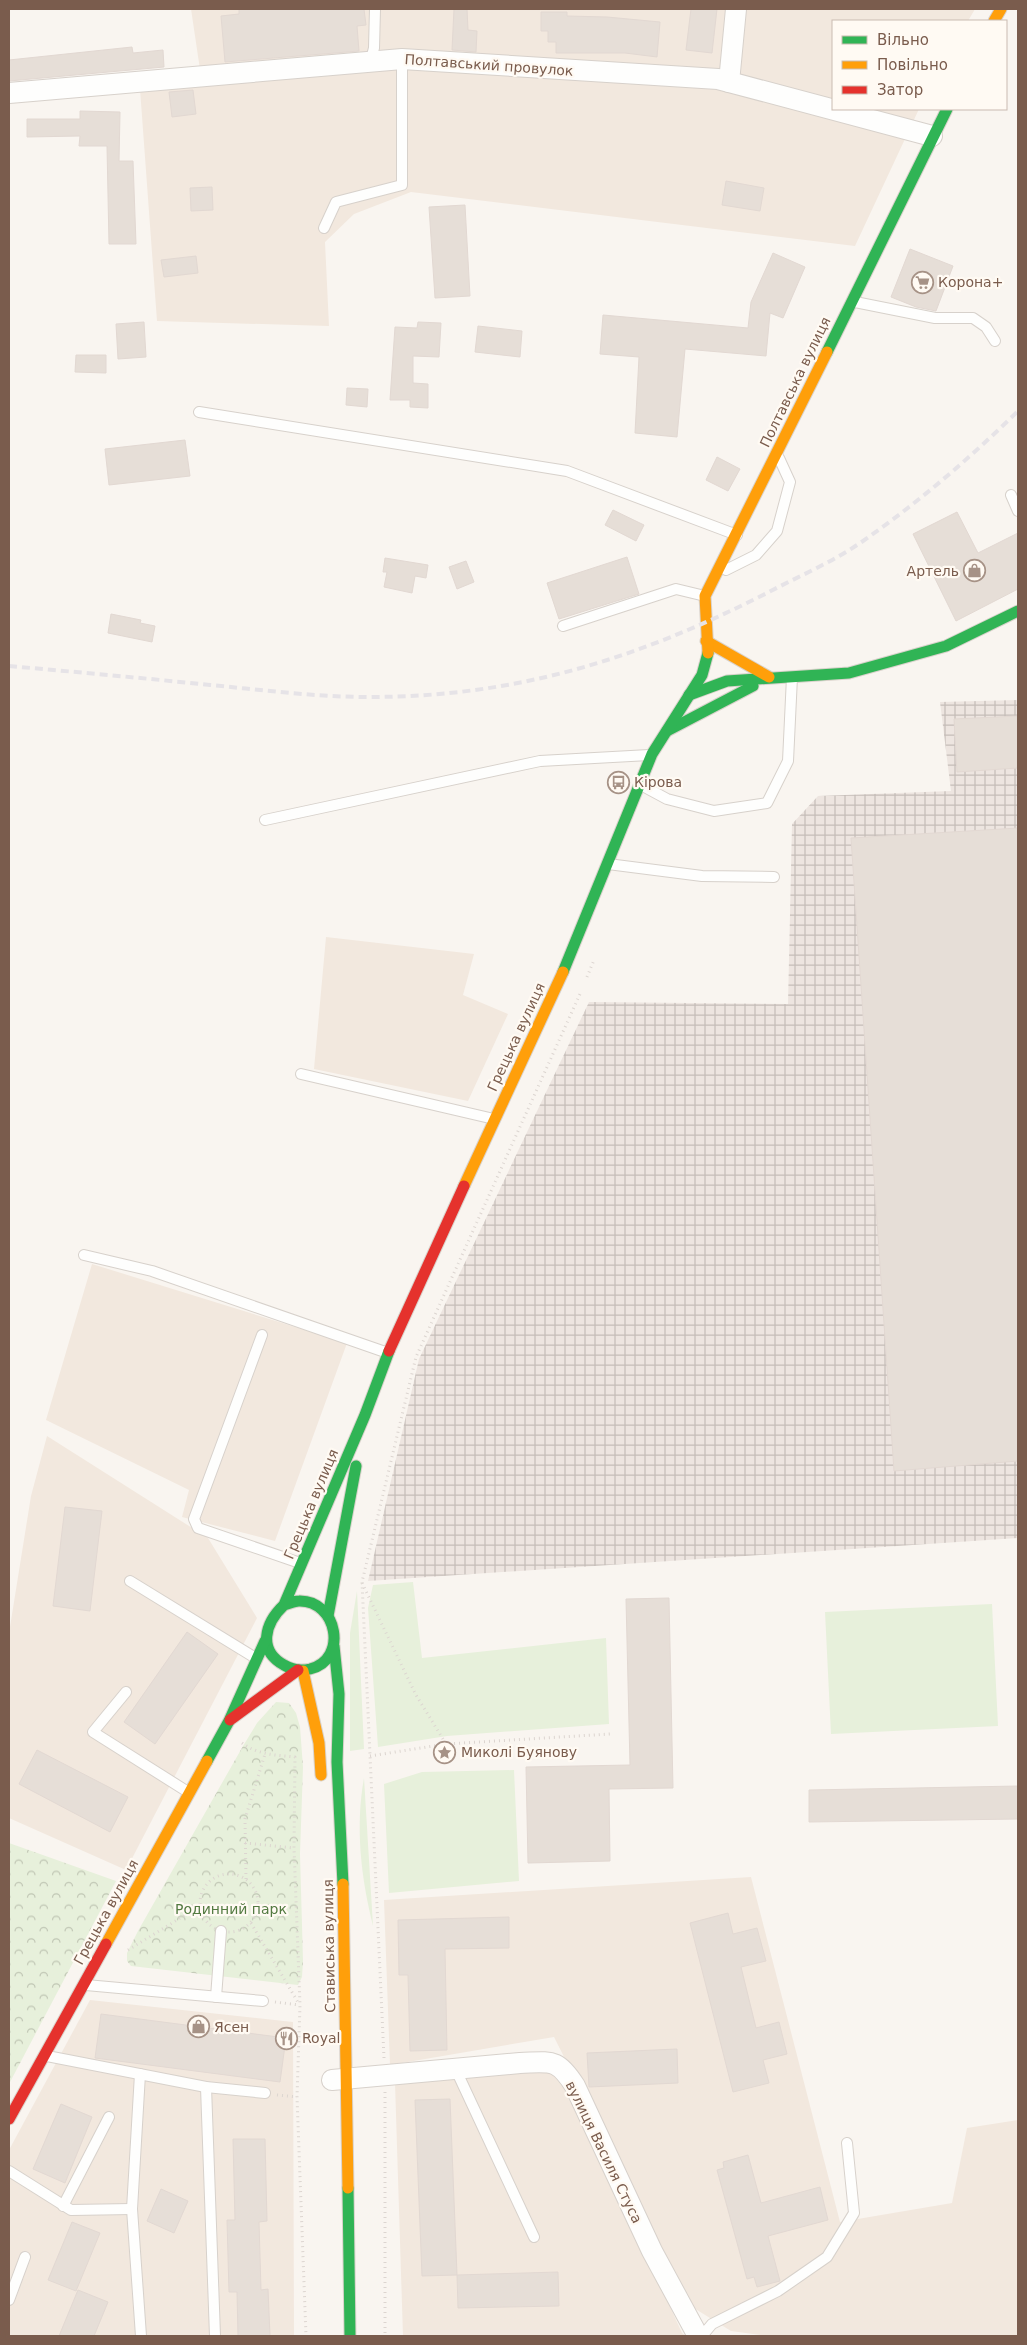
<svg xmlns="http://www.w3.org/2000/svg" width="1027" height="2345" viewBox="0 0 1027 2345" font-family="'DejaVu Sans',sans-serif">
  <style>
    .residential { fill: #f2e8de }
    .industrial { fill: url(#industrial-grid) }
    .grass { fill: #e7f0db }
    .forest { fill: url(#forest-crowns) }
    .building { fill: #e6ded7; stroke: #e2d8d2 }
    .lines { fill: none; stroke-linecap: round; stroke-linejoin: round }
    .lane-casing { stroke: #d7d1cb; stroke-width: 12 }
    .street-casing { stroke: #d7d1cb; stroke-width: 22 }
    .fast-casing { stroke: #d9d2cb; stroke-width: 13 }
    .slow-casing { stroke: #d9d2cb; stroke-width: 13 }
    .jam-casing { stroke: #d9d2cb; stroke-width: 13 }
    .path { stroke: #dcd5d0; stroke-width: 3; stroke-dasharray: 1 4; stroke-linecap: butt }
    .lane { stroke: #fefefd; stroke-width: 10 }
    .street { stroke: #fefefd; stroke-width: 20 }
    .fast { stroke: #30b455; stroke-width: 11 }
    .slow { stroke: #ff9f0a; stroke-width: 11 }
    .jam { stroke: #e5322d; stroke-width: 11 }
    .rail { stroke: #e6e3e7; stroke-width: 4; stroke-dasharray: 8 5; stroke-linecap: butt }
    .labels { text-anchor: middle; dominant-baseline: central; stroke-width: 4.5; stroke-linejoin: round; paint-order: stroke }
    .street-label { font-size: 14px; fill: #7a5c4d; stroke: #fffaf3 }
    .poi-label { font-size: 14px; fill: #7a5c4d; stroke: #fffaf3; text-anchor: start }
    .park-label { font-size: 14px; fill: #537a41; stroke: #fffaf3 }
  </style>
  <defs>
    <pattern id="industrial-grid" width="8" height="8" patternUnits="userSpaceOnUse" patternTransform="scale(1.25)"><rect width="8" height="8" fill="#ede5e0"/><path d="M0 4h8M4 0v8" fill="none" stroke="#c5bdb8"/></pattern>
    <pattern id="forest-crowns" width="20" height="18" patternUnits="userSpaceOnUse" patternTransform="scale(1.25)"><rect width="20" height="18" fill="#e7f0db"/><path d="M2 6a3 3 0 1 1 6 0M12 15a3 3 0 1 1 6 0" fill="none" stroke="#c0c6b4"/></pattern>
  </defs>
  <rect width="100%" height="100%" fill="#f9f5f0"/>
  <g class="residential">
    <path d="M 191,9 L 975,9 L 968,21 L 833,21 L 833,109 L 919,109 L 855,246 L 411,192 L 354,214 L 325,242 L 329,326 L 157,321 L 140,89 L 202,83 Z"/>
    <path d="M 326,937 L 474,954 L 463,995 L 508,1014 L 468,1101 L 314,1069 Z"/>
    <path d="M 92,1264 L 347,1343 L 275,1541 L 182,1517 L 189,1490 L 46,1420 Z"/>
    <path d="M 47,1436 L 208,1538 L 257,1618 L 126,1870 L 9,1818 L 9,1633 L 31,1496 Z"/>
    <path d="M 751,1877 L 840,2222 L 952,2203 L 967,2128 L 1018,2120 L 1018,2336 L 767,2336 L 731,2331 L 689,2305 L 554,2037 L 390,2065 L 384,1900 Z"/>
    <path d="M 90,2000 L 293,2022 L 294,2336 L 9,2336 L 9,2150 Z"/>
    <path d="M 551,2071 L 571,2090 L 682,2333 L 686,2336 L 403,2336 L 395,2083 Z"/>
  </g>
  <path class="industrial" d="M 1018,700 L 1018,1538 L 368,1581 L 419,1359 L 589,1002 L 788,1004 L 792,824 L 818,796 L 951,791 L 940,702 Z"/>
  <g class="grass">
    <path d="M 413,1582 L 422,1658 L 606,1638 L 609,1724 L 447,1736 L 378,1747 L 368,1608 L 373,1585 Z"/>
    <path d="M 357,1591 L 364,1749 L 350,1751 L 350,1633 Z"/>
    <path d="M 992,1604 L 998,1726 L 831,1734 L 825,1612 Z"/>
    <path d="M 514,1770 L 519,1881 L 389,1893 L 384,1784 L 422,1772 Z"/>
    <path d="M 364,1778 L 373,1926 C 361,1878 355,1827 364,1778 Z"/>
  </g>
  <g class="forest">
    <path d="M 276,1702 L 289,1703 L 296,1713 L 300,1727 L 303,1767 L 300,1854 L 303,1961 L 302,1977 L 298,1985 L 131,1966 L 127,1961 L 127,1953 L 138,1931 L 243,1746 L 257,1723 Z"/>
    <path d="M 9,1843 L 116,1881 L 9,2084 Z"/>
  </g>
  <g class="building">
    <path d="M 239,9 L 364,9 L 366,25 L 357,26 L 359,51 L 225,62 L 221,16 L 239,14 Z"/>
    <path d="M 454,9 L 467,9 L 468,30 L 477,31 L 476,52 L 452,50 Z"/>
    <path d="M 691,9 L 717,9 L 712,53 L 686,50 Z"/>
    <path d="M 541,12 L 567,12 L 567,16 L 607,17 L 660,22 L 657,57 L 625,53 L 556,53 L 556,42 L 548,42 L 548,31 L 541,31 Z"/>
    <path d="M 132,47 L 133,53 L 163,50 L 164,67 L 9,81 L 9,60 Z"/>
    <path d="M 193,90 L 196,114 L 172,117 L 169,92 Z"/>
    <path d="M 80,111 L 120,112 L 119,161 L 133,161 L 136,244 L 109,244 L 107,146 L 79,146 L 80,136 L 27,137 L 27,119 L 80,119 Z"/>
    <path d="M 726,181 L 764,188 L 760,211 L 722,205 Z"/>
    <path d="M 212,187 L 213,210 L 191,211 L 190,188 Z"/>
    <path d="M 465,205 L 470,296 L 435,298 L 429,207 Z"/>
    <path d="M 910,249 L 953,266 L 936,311 L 916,307 L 891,297 Z"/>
    <path d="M 773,253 L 805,267 L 783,318 L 770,313 L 766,356 L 685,349 L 677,437 L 635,433 L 639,357 L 600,354 L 603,315 L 748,328 L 751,302 Z"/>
    <path d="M 196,256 L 198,273 L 164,277 L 161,260 Z"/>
    <path d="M 144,322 L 146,357 L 118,359 L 116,324 Z"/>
    <path d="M 418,322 L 441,323 L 439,357 L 413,356 L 413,383 L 428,384 L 428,408 L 410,407 L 410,400 L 390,400 L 395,327 L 417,328 Z"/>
    <path d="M 478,326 L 522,331 L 520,357 L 475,352 Z"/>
    <path d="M 76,355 L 106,355 L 106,373 L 75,372 Z"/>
    <path d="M 347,388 L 368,389 L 367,407 L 346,405 Z"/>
    <path d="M 185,440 L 190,476 L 109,485 L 105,449 Z"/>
    <path d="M 717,457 L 740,469 L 728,491 L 706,480 Z"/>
    <path d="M 613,510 L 644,525 L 636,541 L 605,525 Z"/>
    <path d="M 957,512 L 978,553 L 1018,533 L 1018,589 L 956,621 L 913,534 Z"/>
    <path d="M 627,557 L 639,594 L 559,619 L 547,583 Z"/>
    <path d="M 385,558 L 428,565 L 426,578 L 415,576 L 412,593 L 384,587 L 387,572 L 383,572 Z"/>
    <path d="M 466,561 L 474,582 L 457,589 L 449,567 Z"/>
    <path d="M 111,614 L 141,620 L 140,623 L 155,626 L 152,642 L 108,633 Z"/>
    <path d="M 1018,716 L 1018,768 L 957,772 L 954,719 Z"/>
    <path d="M 1018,828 L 1018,1461 L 894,1471 L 851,838 Z"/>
    <path d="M 65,1507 L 102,1511 L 90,1611 L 53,1606 Z"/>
    <path d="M 669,1598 L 673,1788 L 609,1789 L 610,1861 L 528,1863 L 526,1767 L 630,1765 L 626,1599 Z"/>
    <path d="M 187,1632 L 218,1654 L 155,1744 L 124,1722 Z"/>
    <path d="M 37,1750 L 128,1797 L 110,1832 L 19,1784 Z"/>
    <path d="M 1018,1786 L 1018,1819 L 809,1822 L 809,1790 Z"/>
    <path d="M 728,1913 L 733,1934 L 757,1928 L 766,1961 L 741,1967 L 756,2028 L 779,2022 L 787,2054 L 763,2060 L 769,2083 L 733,2092 L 690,1923 Z"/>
    <path d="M 509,1917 L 509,1948 L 445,1949 L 447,2050 L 410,2051 L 408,1975 L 399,1975 L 398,1920 Z"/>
    <path d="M 101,2014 L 286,2038 L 280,2082 L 95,2058 Z"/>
    <path d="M 677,2049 L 678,2083 L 589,2087 L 587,2053 Z"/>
    <path d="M 450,2099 L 457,2275 L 422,2276 L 415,2100 Z"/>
    <path d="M 61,2104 L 92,2117 L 65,2183 L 33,2169 Z"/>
    <path d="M 233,2139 L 265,2139 L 267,2221 L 259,2222 L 261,2290 L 268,2289 L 270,2336 L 238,2336 L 237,2292 L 229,2292 L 227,2220 L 235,2220 Z"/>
    <path d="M 748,2155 L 761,2203 L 820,2187 L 828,2220 L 768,2236 L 780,2281 L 757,2287 L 754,2277 L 747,2279 L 717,2170 L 724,2168 L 723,2162 Z"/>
    <path d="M 161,2189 L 188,2201 L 174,2233 L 147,2221 Z"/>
    <path d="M 72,2222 L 100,2233 L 76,2291 L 48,2280 Z"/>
    <path d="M 558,2272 L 559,2306 L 458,2308 L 457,2275 Z"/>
    <path d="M 78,2290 L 108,2302 L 94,2336 L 59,2336 Z"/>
  </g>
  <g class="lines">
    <defs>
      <g id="lane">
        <path d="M 370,63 L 374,48 L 375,9"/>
        <path d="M 324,228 L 336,202 L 402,185 L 402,59"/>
        <path d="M 855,302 L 935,318 L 973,318 L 986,327 L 995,341"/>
        <path d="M 199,412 L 567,471 L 737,535"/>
        <path d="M 1011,495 L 1018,511"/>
        <path d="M 726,570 L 756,555 L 777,531 L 790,482 L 779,458"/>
        <path d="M 563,626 L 676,589 L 705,596"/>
        <path d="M 641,785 L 667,799 L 714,811 L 767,803 L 788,761 L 792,677"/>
        <path d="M 265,820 L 540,761 L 649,755"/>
        <path d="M 608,864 L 702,876 L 774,877"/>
        <path d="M 301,1074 L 494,1119"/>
        <path d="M 84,1255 L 152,1271 L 388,1353"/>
        <path d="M 262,1335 L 194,1519 L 198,1528 L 300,1563"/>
        <path d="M 130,1581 L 257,1659"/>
        <path d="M 126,1692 L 93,1732 L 188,1792"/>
        <path d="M 86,1985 L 263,2001"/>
        <path d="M 216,1997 L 221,1931"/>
        <path d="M 47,2056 L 206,2087 L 265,2093"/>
        <path d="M 456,2070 L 534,2237"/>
        <path d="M 140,2074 L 132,2209 L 141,2336"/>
        <path d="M 206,2087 L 215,2336"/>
        <path d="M 9,2171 L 71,2210 L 132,2209"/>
        <path d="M 63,2206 L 109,2117"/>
        <path d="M 9,2300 L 25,2257"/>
        <path d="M 702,2336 L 712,2324 L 778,2291 L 827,2257 L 854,2213 L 847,2143"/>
      </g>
      <g id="street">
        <path d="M 729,82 L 736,9"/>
        <path d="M 9,93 L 402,59 L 718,79 L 932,136"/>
        <path d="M 332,2080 L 520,2063 C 552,2062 557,2058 575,2086 L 652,2251 L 698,2336"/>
      </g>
      <g id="fast">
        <path d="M 827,352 L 947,109"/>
        <path d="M 689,695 L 727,681 L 849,673 L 946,646 L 1018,611"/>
        <path d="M 667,731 L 753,686"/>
        <path d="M 563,972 L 652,754 L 702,675 L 708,653"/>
        <path d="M 284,1605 C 289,1604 294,1601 299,1601 C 337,1600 349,1659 310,1669 C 301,1671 292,1670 284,1665 C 257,1650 265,1623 284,1605 L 365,1415 L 389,1351"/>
        <path d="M 328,1616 L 356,1466"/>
        <path d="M 334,1646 L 339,1694 L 337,1762 L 343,1884"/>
        <path d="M 207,1761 L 229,1721 L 265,1641"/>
        <path d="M 348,2188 L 350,2336"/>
      </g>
      <g id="slow">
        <path d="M 994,21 L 1001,9"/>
        <path d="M 706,641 L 769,677"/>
        <path d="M 708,653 L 705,596 L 827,352"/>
        <path d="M 464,1186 L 563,972"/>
        <path d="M 303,1671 L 319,1743 L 321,1775"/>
        <path d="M 343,1884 L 348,2188"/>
        <path d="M 106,1944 L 207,1761"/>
      </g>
      <g id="jam">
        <path d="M 389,1351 L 464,1186"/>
        <path d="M 230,1720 L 298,1670"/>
        <path d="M 9,2119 L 106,1944"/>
      </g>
    </defs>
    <use href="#lane" class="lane-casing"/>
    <use href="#street" class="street-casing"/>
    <use href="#fast" class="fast-casing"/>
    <use href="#slow" class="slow-casing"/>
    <use href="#jam" class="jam-casing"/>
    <g class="path">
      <path d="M 587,977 L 594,960"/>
      <path d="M 362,1583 L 416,1695 L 446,1744"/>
      <path d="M 242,1743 C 258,1755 276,1755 295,1757 L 294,1848 L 300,2005 L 297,2097 L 306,2336"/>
      <path d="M 370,1756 L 446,1744 L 610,1734"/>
      <path d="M 245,1843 L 294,1848"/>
      <circle cx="229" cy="1903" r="29"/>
      <path d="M 246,1879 L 245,1819 L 265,1754"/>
      <path d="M 251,1923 L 299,2004"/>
      <path d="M 128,1950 L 200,1906"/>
      <path d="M 275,2002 L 299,2005"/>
      <path d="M 384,2058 L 362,1582 L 416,1357 L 580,994"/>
      <path d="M 385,2092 L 385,2336"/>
      <path d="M 277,2095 L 297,2097"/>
    </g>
    <use href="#lane" class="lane"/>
    <use href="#street" class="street"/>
    <use href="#fast" class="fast"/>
    <use href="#slow" class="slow"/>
    <use href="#jam" class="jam"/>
    <path class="rail" d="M 9,666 C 76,672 143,678 210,685 C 263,690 316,697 369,697 C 516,697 637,659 767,593 C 799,576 833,562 863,541 C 919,502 970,458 1018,411"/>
  </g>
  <defs>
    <symbol id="supermarket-ring" viewBox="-11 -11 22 22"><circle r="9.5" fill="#fffaf3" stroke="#a69286" stroke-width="1.5"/><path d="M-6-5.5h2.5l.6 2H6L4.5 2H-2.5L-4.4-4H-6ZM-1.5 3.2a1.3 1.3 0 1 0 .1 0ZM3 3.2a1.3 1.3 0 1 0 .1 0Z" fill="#a69286"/></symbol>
    <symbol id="shop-ring" viewBox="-11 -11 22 22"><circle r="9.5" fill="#fffaf3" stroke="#a69286" stroke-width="1.5"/><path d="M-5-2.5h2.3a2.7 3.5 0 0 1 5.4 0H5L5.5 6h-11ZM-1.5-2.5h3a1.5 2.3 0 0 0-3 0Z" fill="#a69286"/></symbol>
    <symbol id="bus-ring" viewBox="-11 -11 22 22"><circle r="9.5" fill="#fffaf3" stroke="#a69286" stroke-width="1.5"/><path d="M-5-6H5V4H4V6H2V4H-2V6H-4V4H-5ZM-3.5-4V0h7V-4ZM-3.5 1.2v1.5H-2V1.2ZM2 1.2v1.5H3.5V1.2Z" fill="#a69286"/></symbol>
    <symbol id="sight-ring" viewBox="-11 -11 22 22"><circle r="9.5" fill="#fffaf3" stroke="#a69286" stroke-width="1.5"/><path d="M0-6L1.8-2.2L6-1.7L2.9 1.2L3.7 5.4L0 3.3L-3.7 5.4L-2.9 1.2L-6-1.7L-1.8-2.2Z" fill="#a69286"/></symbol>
    <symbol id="restaurant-ring" viewBox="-11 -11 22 22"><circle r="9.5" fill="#fffaf3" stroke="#a69286" stroke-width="1.5"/><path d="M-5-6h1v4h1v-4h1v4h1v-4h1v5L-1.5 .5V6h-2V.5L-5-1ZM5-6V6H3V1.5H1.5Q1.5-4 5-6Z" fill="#a69286"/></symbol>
  </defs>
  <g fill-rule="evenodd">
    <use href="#supermarket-ring" x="910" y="270" width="25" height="25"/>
    <use href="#shop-ring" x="962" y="558" width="25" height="25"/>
    <use href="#bus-ring" x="606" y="770" width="25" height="25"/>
    <use href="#sight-ring" x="432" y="1740" width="25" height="25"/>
    <use href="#shop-ring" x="186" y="2014" width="25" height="25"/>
    <use href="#restaurant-ring" x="274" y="2026" width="25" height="25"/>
  </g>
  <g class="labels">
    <g class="street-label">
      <text transform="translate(489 65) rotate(4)">Полтавський провулок</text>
      <text transform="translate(795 382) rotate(-64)">Полтавська вулиця</text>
      <text transform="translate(516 1037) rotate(-65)">Грецька вулиця</text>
      <text transform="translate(311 1504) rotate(-67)">Грецька вулиця</text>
      <text transform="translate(106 1912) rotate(-61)">Грецька вулиця</text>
      <text transform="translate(329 1946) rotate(-91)">Стависька вулиця</text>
      <text transform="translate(604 2152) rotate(64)">вулиця Василя Стуса</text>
    </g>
    <g class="poi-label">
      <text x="938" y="282">Корона+</text>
      <text x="959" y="571" text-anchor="end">Артель</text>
      <text x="634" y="782">Кірова</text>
      <text x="461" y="1752">Миколі Буянову</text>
      <text x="214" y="2027">Ясен</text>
      <text x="302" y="2038">Royal</text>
    </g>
    <g class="park-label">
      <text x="231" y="1909">Родинний парк</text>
    </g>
  </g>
  <rect width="1027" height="2345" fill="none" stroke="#7a5c4d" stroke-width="20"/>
  <rect x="832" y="20" width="175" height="90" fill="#fffaf3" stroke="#cabbb1"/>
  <rect x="842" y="36" width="25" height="8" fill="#30b455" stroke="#cabbb1"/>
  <text x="877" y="45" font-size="15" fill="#7a5c4d">Вільно</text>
  <rect x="842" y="61" width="25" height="8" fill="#ff9f0a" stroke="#cabbb1"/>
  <text x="877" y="70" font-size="15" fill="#7a5c4d">Повільно</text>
  <rect x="842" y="86" width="25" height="8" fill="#e5322d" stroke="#cabbb1"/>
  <text x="877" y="95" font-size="15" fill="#7a5c4d">Затор</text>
</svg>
